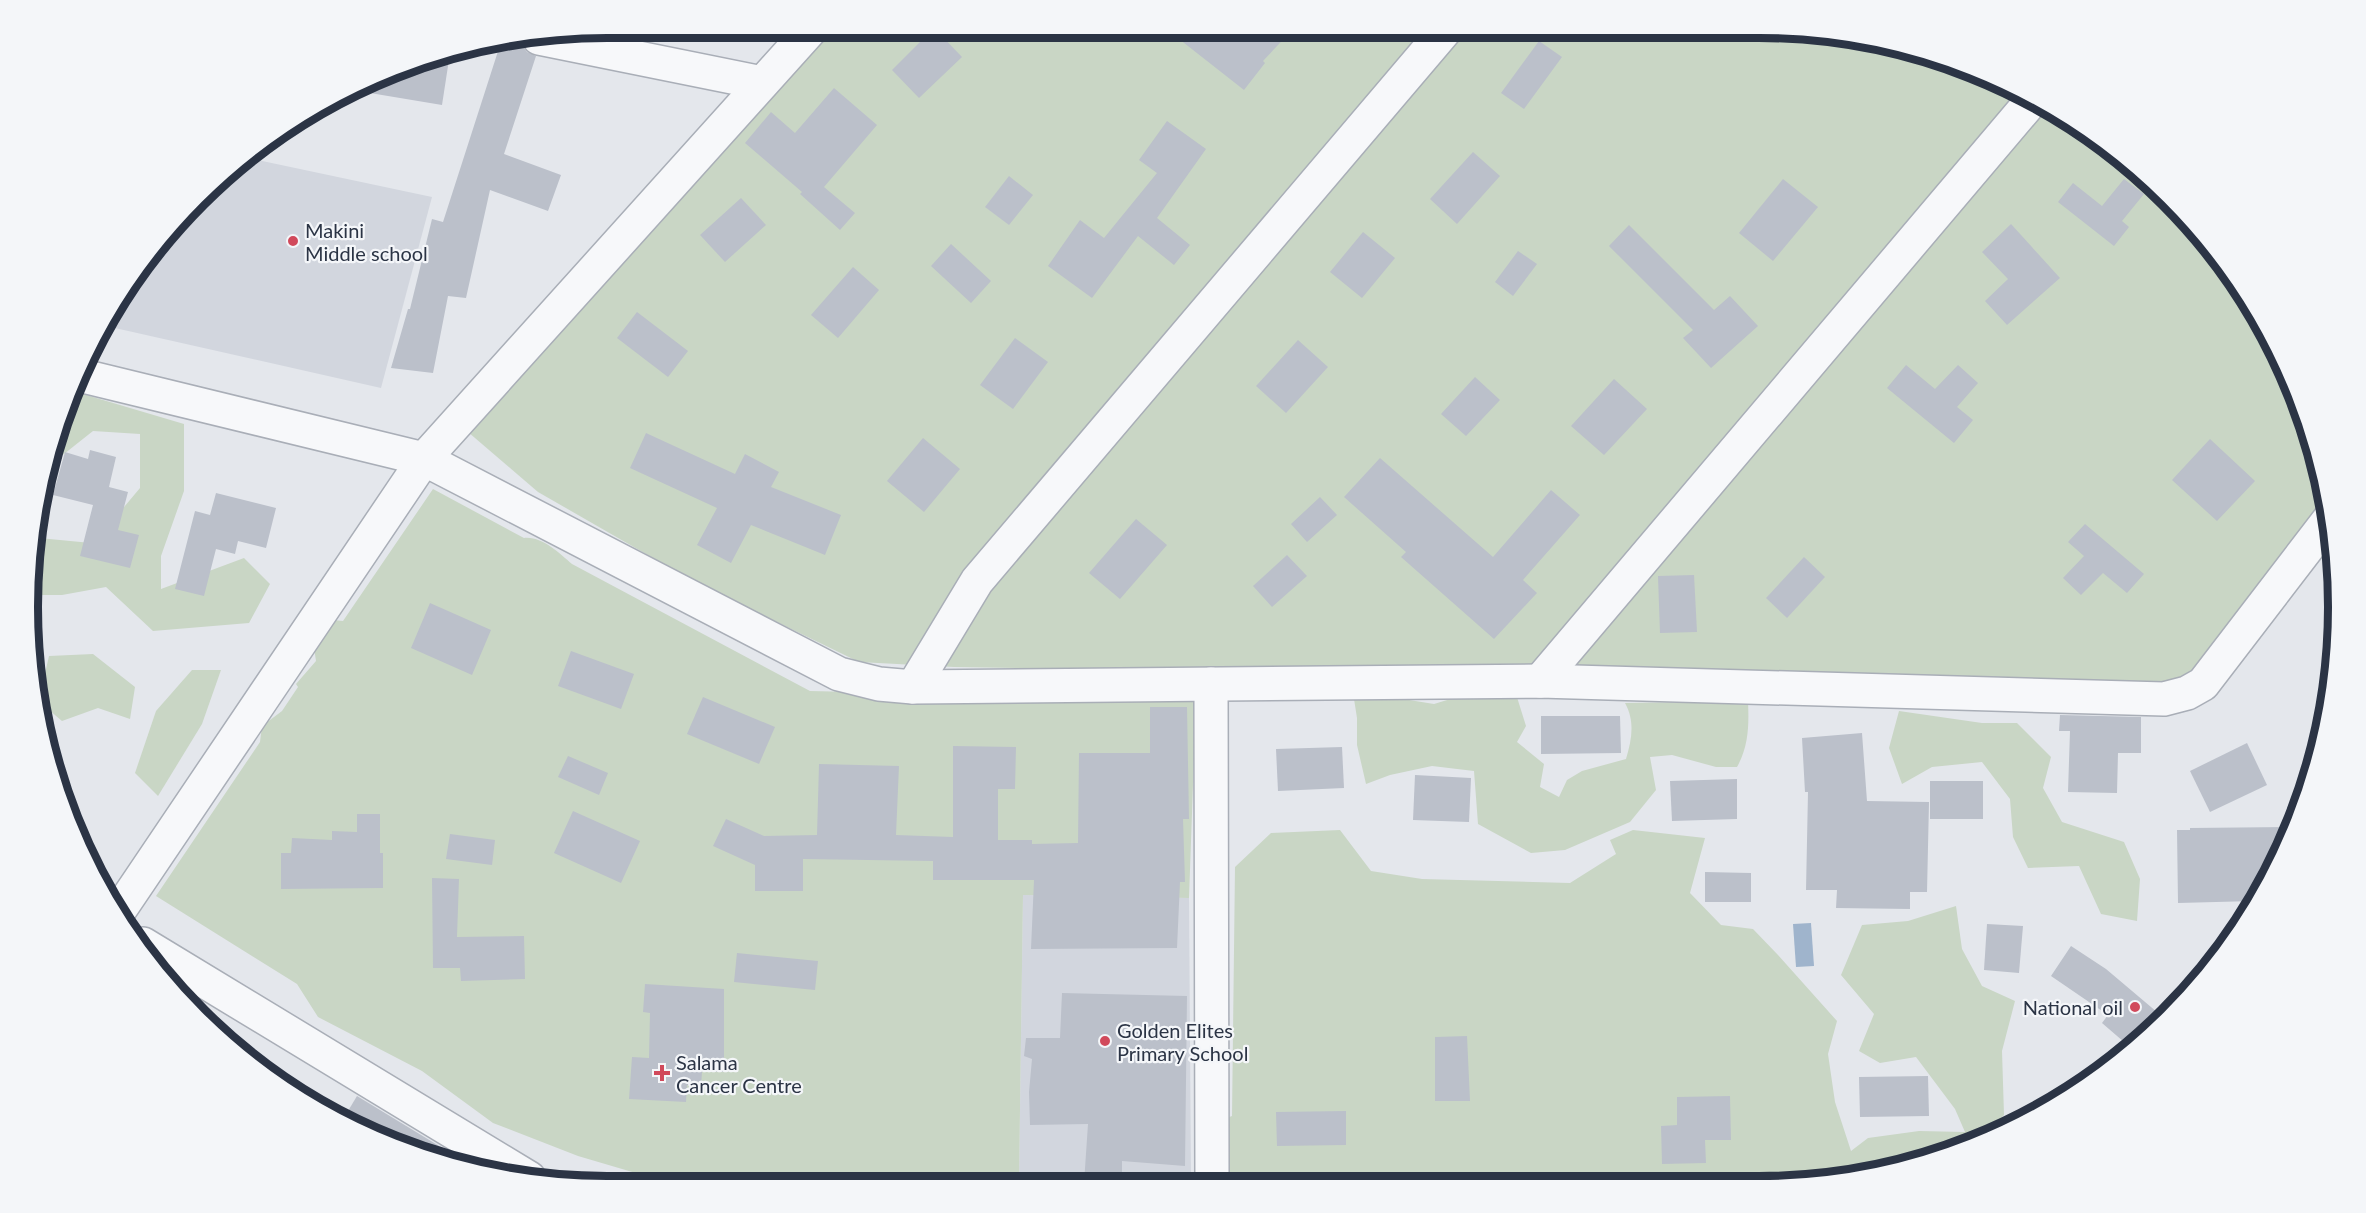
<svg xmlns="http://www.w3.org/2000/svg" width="2366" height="1213" viewBox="0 0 2366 1213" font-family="Lato,sans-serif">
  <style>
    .built { fill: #d2d6de }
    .green { fill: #c9d6c5 }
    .water { fill: #9fb4cc }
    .building { fill: #bbc0ca }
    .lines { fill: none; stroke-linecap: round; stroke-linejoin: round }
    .minor-casing { stroke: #a9aeb7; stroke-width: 36 }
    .minor { stroke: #f7f8fa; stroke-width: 33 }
    .poi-dot { fill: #d1495b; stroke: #f4f6f9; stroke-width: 2 }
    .labels { text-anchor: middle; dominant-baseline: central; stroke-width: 4.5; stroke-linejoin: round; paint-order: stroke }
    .poi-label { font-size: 20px; fill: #2b3445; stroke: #f4f6f9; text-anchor: start }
    .rim { fill: none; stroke: #2b3445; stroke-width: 8 }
  </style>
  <rect width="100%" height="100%" fill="#e4e7ec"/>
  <g class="built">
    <path d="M 244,157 L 432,197 L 381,388 L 106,326 L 124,285 Z"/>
    <path d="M 1023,895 L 1189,898 L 1191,1183 L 1019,1183 Z"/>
  </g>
  <g class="green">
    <path d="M 832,27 L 1797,28 L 1910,47 L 2016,87 L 2113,147 L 2195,225 L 2262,317 L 2308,421 L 2326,495 L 2189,677 L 2153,688 L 954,667 L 859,662 L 693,581 L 538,492 L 468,432 Z"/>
    <path d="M 76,392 L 184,424 L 184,491 L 161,556 L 161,589 L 244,558 L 270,584 L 249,623 L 153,631 L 106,587 L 62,595 L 33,595 L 39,538 L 91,543 L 114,519 L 140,488 L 140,434 L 93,431 L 45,469 L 47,457 Z"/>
    <path d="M 433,489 L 524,538 C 542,536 559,553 572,564 L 810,691 L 1196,700 L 1189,898 L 1023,895 L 1019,1183 L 673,1184 L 578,1156 L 493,1123 L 422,1071 L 318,1017 L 297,984 L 156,896 L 260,742 L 262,726 L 282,711 L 298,687 L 296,684 L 316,661 L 313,641 L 333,620 L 343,621 Z"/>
    <path d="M 93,654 L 135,687 L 130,719 L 98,708 L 62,721 L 42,704 L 40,695 L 49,656 Z"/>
    <path d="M 192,670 L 221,670 L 202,724 L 158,796 L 135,773 L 156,711 Z"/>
    <path d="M 1516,694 L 1526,726 L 1517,742 L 1544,764 L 1540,787 L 1559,797 L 1567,780 L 1582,771 L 1626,759 C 1632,739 1635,721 1625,703 L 1748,701 C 1749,724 1749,746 1737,767 L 1716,767 L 1672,755 L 1650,757 L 1656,790 L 1630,822 L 1565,850 L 1531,853 L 1478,824 L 1474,771 L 1432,766 L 1390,775 L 1366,784 L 1357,745 L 1357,718 L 1354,699 L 1403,699 L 1434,704 L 1457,697 Z"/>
    <path d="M 1899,711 L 1982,723 L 2017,723 L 2051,757 L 2043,788 L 2062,822 L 2124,842 L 2140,879 L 2137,921 L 2101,914 L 2079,866 L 2028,868 L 2013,837 L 2010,799 L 1982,762 L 1932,767 L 1902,784 L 1889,748 Z"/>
    <path d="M 1340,830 L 1371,871 L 1422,879 L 1570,883 L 1616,854 L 1610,840 L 1633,830 L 1705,838 L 1690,893 L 1721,925 L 1753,929 L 1778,955 L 1837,1021 L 1828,1054 L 1835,1102 L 1851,1151 L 1868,1138 L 1919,1131 L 1965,1132 L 1955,1109 L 1916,1057 L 1880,1063 L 1859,1051 L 1874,1014 L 1841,975 L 1862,925 L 1908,921 L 1956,906 L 1962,949 L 1982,986 L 2015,1001 L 2002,1051 L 2004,1115 L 1977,1143 L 1835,1181 L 1226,1183 L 1224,1119 L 1232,1116 L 1235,867 L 1271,833 Z"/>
  </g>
  <path class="water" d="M 1811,923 L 1814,966 L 1796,967 L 1793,924 Z"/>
  <g class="building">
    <path d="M 934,28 L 962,57 L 919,98 L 892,70 Z"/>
    <path d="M 1165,28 L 1294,28 L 1263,61 L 1265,63 L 1244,90 Z"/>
    <path d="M 1539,41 L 1562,57 L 1524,109 L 1501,93 Z"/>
    <path d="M 509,43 L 524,48 L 527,52 L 536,56 L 504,154 L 561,175 L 548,211 L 490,190 L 466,298 L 448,296 L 433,373 L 391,368 L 408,309 L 410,309 L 432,219 L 443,222 L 500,45 Z"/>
    <path d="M 450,53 L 442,105 L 358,91 L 420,58 Z"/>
    <path d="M 834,88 L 877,125 L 824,187 L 855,213 L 840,230 L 800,194 L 802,192 L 745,143 L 771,112 L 795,133 Z"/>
    <path d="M 1167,121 L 1206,149 L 1157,218 L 1190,245 L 1174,265 L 1138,236 L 1092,298 L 1048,266 L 1080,220 L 1104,238 L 1157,173 L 1139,160 Z"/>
    <path d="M 1473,152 L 1500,176 L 1457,224 L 1430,199 Z"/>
    <path d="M 1009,176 L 1033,195 L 1009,225 L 985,207 Z"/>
    <path d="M 1783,179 L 1818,207 L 1773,261 L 1739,233 Z"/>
    <path d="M 2124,179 L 2144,194 L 2122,221 L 2129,227 L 2114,246 L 2058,202 L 2073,183 L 2102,206 Z"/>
    <path d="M 741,198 L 766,225 L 725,262 L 700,235 Z"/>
    <path d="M 2011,224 L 2060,278 L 2007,325 L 1985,301 L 2008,279 L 1982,252 Z"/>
    <path d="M 1629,225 L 1714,310 L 1730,296 L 1758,326 L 1711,368 L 1683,338 L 1693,330 L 1609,246 Z"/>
    <path d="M 1363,232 L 1395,258 L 1362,298 L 1330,272 Z"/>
    <path d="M 951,244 L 991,281 L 971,303 L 931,266 Z"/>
    <path d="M 1518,251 L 1537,264 L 1513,296 L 1495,282 Z"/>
    <path d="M 853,267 L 879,290 L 838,338 L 811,315 Z"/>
    <path d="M 637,312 L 688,351 L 668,377 L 617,338 Z"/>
    <path d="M 1015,338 L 1048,362 L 1013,409 L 980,385 Z"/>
    <path d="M 1298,340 L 1328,367 L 1286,413 L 1256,386 Z"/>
    <path d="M 1906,365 L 1935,389 L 1958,365 L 1978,383 L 1957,407 L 1973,420 L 1954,443 L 1887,388 Z"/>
    <path d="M 1475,377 L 1500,400 L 1466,436 L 1441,414 Z"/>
    <path d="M 1614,379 L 1647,409 L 1604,455 L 1571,426 Z"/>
    <path d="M 646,433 L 735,474 L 745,454 L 779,472 L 771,487 L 841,515 L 825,555 L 751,525 L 731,563 L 697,545 L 717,508 L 630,468 Z"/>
    <path d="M 923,438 L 960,469 L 924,512 L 887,481 Z"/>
    <path d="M 2210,439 L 2255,481 L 2217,521 L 2172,480 Z"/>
    <path d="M 90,450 L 116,457 L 109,487 L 128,492 L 118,530 L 139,535 L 130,568 L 80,556 L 93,505 L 53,495 L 65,452 L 88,459 Z"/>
    <path d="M 1380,458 L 1493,557 L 1551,490 L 1580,515 L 1523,580 L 1537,593 L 1494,639 L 1401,557 L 1406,552 L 1344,497 Z"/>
    <path d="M 216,493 L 276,508 L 266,548 L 238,541 L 235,554 L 216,549 L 204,596 L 175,589 L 195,511 L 210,515 Z"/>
    <path d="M 1320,497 L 1337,515 L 1307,542 L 1291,524 Z"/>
    <path d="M 1136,519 L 1167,545 L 1120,599 L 1089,573 Z"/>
    <path d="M 2085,524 L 2144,574 L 2127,593 L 2103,573 L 2081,595 L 2063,578 L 2084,556 L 2068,542 Z"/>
    <path d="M 1287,555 L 1307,576 L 1272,607 L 1253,586 Z"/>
    <path d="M 1804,557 L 1825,577 L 1787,618 L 1766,598 Z"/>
    <path d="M 1694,575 L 1697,632 L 1660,633 L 1658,576 Z"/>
    <path d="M 430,603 L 491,630 L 472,675 L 411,648 Z"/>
    <path d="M 571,651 L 634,674 L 621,709 L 558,686 Z"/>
    <path d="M 703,697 L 775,727 L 759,764 L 687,734 Z"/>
    <path d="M 1150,707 L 1187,707 L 1189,819 L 1183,819 L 1185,882 L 1180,882 L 1177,948 L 1031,949 L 1034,880 L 933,880 L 933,861 L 803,859 L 803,891 L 755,891 L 755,865 L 713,846 L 726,819 L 764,836 L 817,835 L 819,764 L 899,766 L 896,835 L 953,837 L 953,746 L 1016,747 L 1015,789 L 998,789 L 998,840 L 1032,840 L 1032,844 L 1078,843 L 1079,753 L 1150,753 Z"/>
    <path d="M 2060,715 L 2141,717 L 2141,753 L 2118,753 L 2117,793 L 2068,792 L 2070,731 L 2059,731 Z"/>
    <path d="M 1541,716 L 1620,716 L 1621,753 L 1541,754 Z"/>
    <path d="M 1862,733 L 1867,801 L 1929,802 L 1927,892 L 1910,892 L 1910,909 L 1836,908 L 1837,890 L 1806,890 L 1808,792 L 1805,792 L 1802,738 Z"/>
    <path d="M 2247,743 L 2267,785 L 2210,812 L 2190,771 Z"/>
    <path d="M 1342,747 L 1344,788 L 1278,791 L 1276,749 Z"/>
    <path d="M 568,756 L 608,773 L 599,795 L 558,777 Z"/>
    <path d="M 1415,775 L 1471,778 L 1469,822 L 1413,820 Z"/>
    <path d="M 1737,779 L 1737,819 L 1672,821 L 1670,781 Z"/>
    <rect x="1930" y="781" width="53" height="38"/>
    <path d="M 573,811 L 640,841 L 621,883 L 554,853 Z"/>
    <path d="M 357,814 L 380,814 L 380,853 L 383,853 L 383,888 L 281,889 L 281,853 L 291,853 L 292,838 L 332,840 L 332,831 L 357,832 Z"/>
    <path d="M 2293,827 L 2279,863 L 2254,901 L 2178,903 L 2177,830 L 2190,830 L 2190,828 Z"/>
    <path d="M 450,834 L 495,840 L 492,865 L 446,859 Z"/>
    <path d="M 1705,872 L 1751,873 L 1751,902 L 1705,902 Z"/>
    <path d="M 432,878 L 459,879 L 457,937 L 524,936 L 525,979 L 461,981 L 460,968 L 433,968 Z"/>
    <path d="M 1987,924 L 2023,926 L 2019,973 L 1984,970 Z"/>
    <path d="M 2071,946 L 2106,969 L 2164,1018 L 2131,1048 L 2102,1023 L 2108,1015 L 2051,976 Z"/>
    <path d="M 737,953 L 818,961 L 815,990 L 734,982 Z"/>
    <path d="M 645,984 L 724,989 L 724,1072 L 702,1072 L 701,1086 L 687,1085 L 686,1102 L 629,1099 L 632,1057 L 649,1058 L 650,1013 L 643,1012 Z"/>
    <path d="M 1062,993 L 1187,996 L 1185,1166 L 1122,1161 L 1122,1183 L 1084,1183 L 1088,1124 L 1030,1125 L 1029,1092 L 1032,1059 L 1024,1056 L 1026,1038 L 1060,1038 Z"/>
    <path d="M 1467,1036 L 1470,1101 L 1435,1101 L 1435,1037 Z"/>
    <path d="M 1928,1076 L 1929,1116 L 1860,1117 L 1859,1077 Z"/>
    <path d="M 357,1096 L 449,1152 L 445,1162 L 342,1121 Z"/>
    <path d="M 1730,1096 L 1731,1140 L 1705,1140 L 1706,1163 L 1662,1164 L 1661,1126 L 1677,1125 L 1677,1097 Z"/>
    <path d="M 1346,1111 L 1346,1145 L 1277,1146 L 1276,1112 Z"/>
  </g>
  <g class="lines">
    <defs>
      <g id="minor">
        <path d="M 539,38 L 762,83"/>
        <path d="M 83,376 L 424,459 L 839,674 L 879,684 L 913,687 L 1540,681 L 2164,699 L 2187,693 L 2203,684 L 2331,517"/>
        <path d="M 1540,681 L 2034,98"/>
        <path d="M 1211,684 L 1212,1183"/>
        <path d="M 913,687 L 977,581 L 1447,28"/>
        <path d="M 121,908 L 424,459 L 813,27"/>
        <path d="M 143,944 L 529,1178"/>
      </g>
    </defs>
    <use href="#minor" class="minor-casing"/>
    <use href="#minor" class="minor"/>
  </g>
  <g class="poi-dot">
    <circle cx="293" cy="241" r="6"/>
    <circle cx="2135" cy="1007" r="6"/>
    <circle cx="1105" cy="1041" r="6"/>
    <path d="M659 1064h6v6h6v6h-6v6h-6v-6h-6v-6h6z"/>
  </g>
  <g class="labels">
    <g class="poi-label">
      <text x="305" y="230">Makini<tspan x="305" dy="23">Middle school</tspan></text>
      <text x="2123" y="1007" text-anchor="end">National oil</text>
      <text x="1117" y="1030">Golden Elites<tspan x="1117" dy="23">Primary School</tspan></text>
      <text x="676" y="1062">Salama<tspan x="676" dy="23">Cancer Centre</tspan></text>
    </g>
  </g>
  <path d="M0 0H2366V1213H0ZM607 38H1759A569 569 0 0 1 2328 607V607A569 569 0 0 1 1759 1176H607A569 569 0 0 1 38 607V607A569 569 0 0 1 607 38Z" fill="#f4f6f9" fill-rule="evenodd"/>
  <path class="rim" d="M607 38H1759A569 569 0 0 1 2328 607V607A569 569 0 0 1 1759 1176H607A569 569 0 0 1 38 607V607A569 569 0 0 1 607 38Z"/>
</svg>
